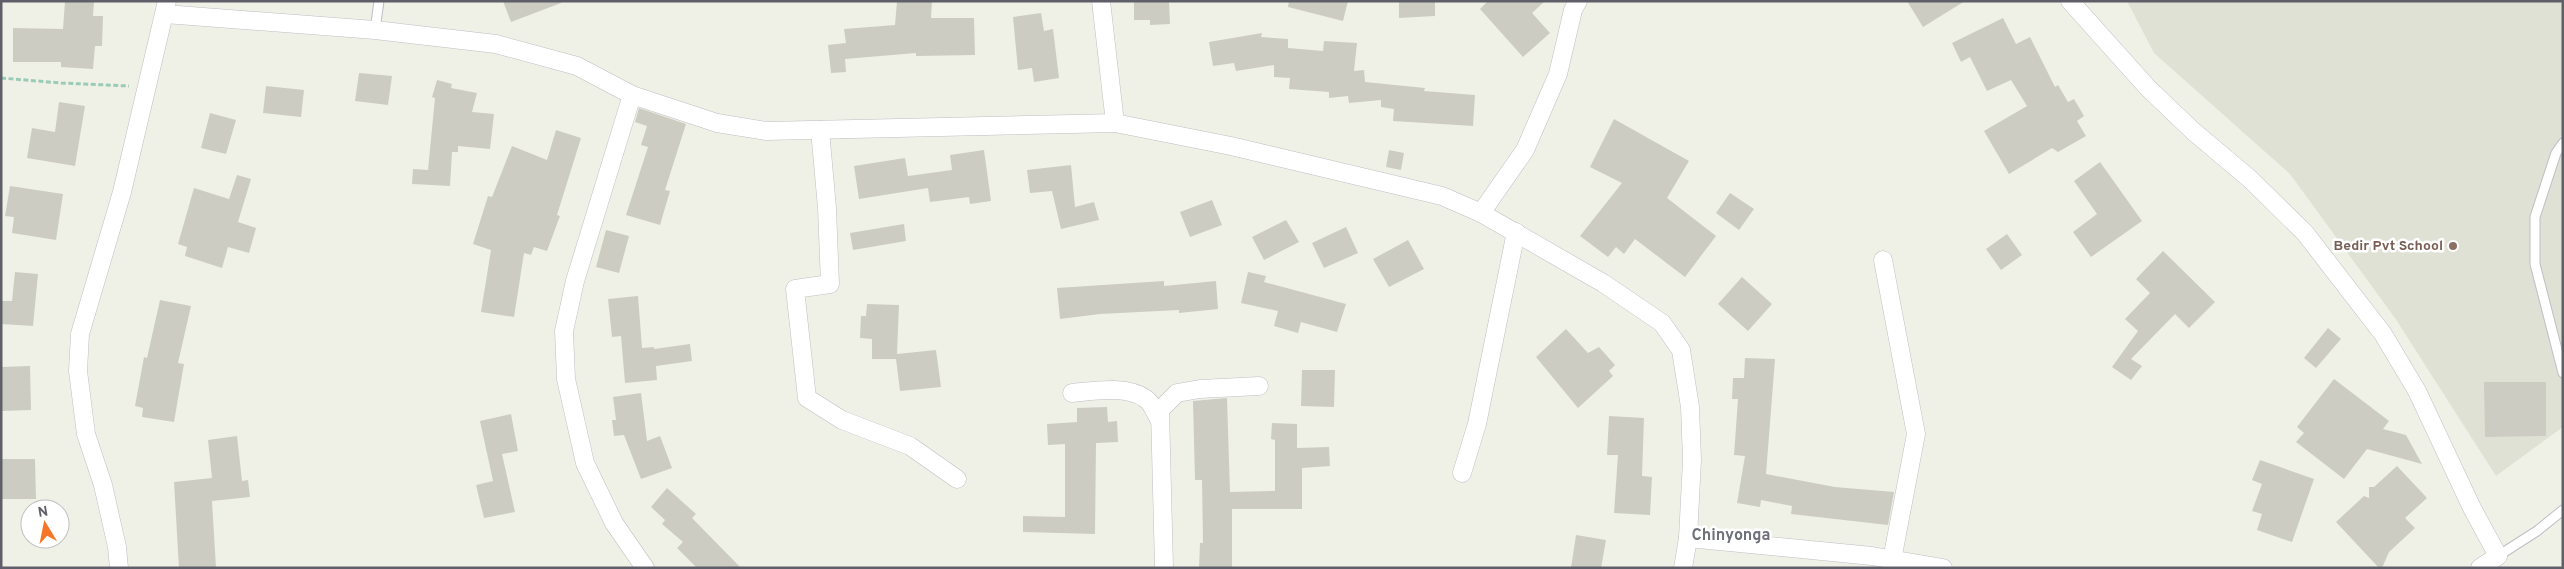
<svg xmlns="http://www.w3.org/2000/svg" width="2564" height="569" viewBox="0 0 2564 569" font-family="Overpass,sans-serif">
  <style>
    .education { fill: #e0e1d5 }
    .building { fill: #ccccc3 }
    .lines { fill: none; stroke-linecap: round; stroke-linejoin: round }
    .service-casing { stroke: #bebec5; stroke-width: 11 }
    .minor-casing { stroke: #bebec5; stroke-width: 19 }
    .path { stroke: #9acbb6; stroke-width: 3; stroke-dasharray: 5 2.5; stroke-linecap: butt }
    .service { stroke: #fff; stroke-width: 9 }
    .minor { stroke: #fff; stroke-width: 18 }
    .education-dot { fill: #8d6e63; stroke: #fff; stroke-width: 2 }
    .labels { text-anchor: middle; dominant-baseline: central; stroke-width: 5; stroke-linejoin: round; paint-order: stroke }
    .education-label { font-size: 14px; font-weight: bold; fill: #785e54; stroke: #fff; text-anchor: end }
    .quarter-label { font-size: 16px; font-weight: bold; fill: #6e717a; stroke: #fff }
  </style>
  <rect width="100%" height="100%" fill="#f0f1e6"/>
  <path class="education" d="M 2127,1 L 2563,1 L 2563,427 L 2496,476 L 2395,318 L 2290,174 L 2154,53 Z"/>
  <g class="building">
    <path d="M 65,1 L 94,1 L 93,16 L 103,16 L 102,46 L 95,46 L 93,69 L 61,67 L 61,62 L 13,62 L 13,28 L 63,29 Z"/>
    <path d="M 503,1 L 561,1 L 561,3 L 511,22 Z"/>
    <path d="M 897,1 L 932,1 L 931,18 L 974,18 L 975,55 L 916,56 L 916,53 L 845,59 L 846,72 L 831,73 L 828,45 L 846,43 L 844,29 L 895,25 Z"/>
    <path d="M 1134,1 L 1169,1 L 1170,24 L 1150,25 L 1150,20 L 1134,20 Z"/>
    <path d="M 1289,1 L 1348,1 L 1343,21 L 1288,7 Z"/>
    <path d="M 1399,1 L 1435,1 L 1435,16 L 1399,18 Z"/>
    <path d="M 1488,1 L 1545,1 L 1532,13 L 1550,33 L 1523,57 L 1480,9 Z"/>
    <path d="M 1907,1 L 1965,1 L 1923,27 Z"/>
    <path d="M 1041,13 L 1044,31 L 1053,29 L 1059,78 L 1034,82 L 1032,68 L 1018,70 L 1013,17 Z"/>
    <path d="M 2003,18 L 2016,44 L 2030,37 L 2055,87 L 2058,85 L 2068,102 L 2074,99 L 2084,116 L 2077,121 L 2086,136 L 2058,152 L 2052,148 L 2009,174 L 1984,131 L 2027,106 L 2011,80 L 1987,91 L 1970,57 L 1961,62 L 1952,43 Z"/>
    <path d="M 1262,33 L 1261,37 L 1288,39 L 1288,48 L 1323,51 L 1324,41 L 1357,43 L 1354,71 L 1364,70 L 1365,82 L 1425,88 L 1424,91 L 1475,95 L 1473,126 L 1393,121 L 1394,109 L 1381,107 L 1381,100 L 1349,103 L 1348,96 L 1329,98 L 1329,92 L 1289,89 L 1290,78 L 1274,77 L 1274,65 L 1236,71 L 1234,63 L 1213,66 L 1209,42 Z"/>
    <path d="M 359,73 L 392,76 L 388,105 L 355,101 Z"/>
    <path d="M 437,80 L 452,84 L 451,88 L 477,93 L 472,112 L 494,114 L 490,149 L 458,146 L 458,152 L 452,152 L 450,186 L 412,184 L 413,169 L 428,170 L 435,98 L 432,97 Z"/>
    <path d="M 266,86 L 304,90 L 301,117 L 263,113 Z"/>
    <path d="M 59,102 L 85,106 L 75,166 L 27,158 L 32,128 L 55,132 Z"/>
    <path d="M 639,108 L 686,124 L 665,190 L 670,191 L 660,225 L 626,215 L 648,147 L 641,145 L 647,126 L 635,122 Z"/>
    <path d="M 210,113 L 236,120 L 226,154 L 201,148 Z"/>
    <path d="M 1614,119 L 1689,161 L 1667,198 L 1716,236 L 1685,277 L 1635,239 L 1624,254 L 1616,247 L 1608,257 L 1580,236 L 1622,183 L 1590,167 Z"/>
    <path d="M 556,130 L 581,138 L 557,215 L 560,216 L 547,251 L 534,247 L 531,255 L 524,253 L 514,317 L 481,312 L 491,250 L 473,244 L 488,196 L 492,197 L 512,146 L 547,160 Z"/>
    <path d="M 984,150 L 991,201 L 970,204 L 969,197 L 930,202 L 928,188 L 859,199 L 854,166 L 905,158 L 908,176 L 952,170 L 950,155 Z"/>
    <path d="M 1389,150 L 1404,153 L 1401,170 L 1386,167 Z"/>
    <path d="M 2100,162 L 2142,221 L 2091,257 L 2073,232 L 2097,214 L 2074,181 Z"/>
    <path d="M 1071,165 L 1075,207 L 1094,202 L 1099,220 L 1061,229 L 1052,191 L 1030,193 L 1027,170 Z"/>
    <path d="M 237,175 L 251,179 L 238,222 L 256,228 L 249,253 L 228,247 L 222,268 L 185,256 L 187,247 L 178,244 L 194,188 L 229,199 Z"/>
    <path d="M 10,186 L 63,194 L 56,240 L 12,233 L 14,217 L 5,216 Z"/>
    <path d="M 1730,193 L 1754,209 L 1739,230 L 1716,213 Z"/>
    <path d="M 1212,200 L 1222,225 L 1190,237 L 1180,212 Z"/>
    <path d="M 1286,220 L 1299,242 L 1264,260 L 1252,237 Z"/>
    <path d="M 904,224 L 906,241 L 853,250 L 850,233 Z"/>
    <path d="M 1346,227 L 1358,253 L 1324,268 L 1312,243 Z"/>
    <path d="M 606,230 L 629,236 L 619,273 L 596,267 Z"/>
    <path d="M 2007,234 L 2022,255 L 2001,270 L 1986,249 Z"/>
    <path d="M 1408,240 L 1424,269 L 1389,287 L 1373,259 Z"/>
    <path d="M 2163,251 L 2215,302 L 2189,328 L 2175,314 L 2131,359 L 2142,366 L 2131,380 L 2112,367 L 2138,331 L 2125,319 L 2150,293 L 2136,279 Z"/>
    <path d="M 15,272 L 38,274 L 33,326 L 1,324 L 1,301 L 12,301 Z"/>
    <path d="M 1248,272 L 1266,276 L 1264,282 L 1346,304 L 1337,332 L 1301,322 L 1298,333 L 1274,326 L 1278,311 L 1241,303 Z"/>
    <path d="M 1742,277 L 1772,304 L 1748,331 L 1718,304 Z"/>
    <path d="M 1164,281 L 1164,286 L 1216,281 L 1218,309 L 1179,313 L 1179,310 L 1100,314 L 1060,319 L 1057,288 Z"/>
    <path d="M 638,296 L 642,348 L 654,347 L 654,349 L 690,344 L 692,361 L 656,366 L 657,380 L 625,383 L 621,336 L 612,337 L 608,299 Z"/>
    <path d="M 160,300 L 191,306 L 178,363 L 184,364 L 174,422 L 142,417 L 143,408 L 135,406 L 144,357 L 147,358 Z"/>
    <path d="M 867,304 L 899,305 L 897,354 L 936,350 L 941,387 L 900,391 L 896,359 L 872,359 L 872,339 L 860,338 L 861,316 L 866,316 Z"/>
    <path d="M 2328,328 L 2341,339 L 2316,368 L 2304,358 Z"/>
    <path d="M 1566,329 L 1588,353 L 1599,347 L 1615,365 L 1609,371 L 1613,376 L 1578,408 L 1536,357 Z"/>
    <path d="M 1745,358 L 1775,359 L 1766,474 L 1835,487 L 1894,492 L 1888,525 L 1791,514 L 1792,506 L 1761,500 L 1760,507 L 1737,503 L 1745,456 L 1734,455 L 1738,399 L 1732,399 L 1733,378 L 1744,378 Z"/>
    <path d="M 30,366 L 31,410 L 1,411 L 1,367 Z"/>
    <path d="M 1302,370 L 1335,370 L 1334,407 L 1301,406 Z"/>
    <path d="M 2334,379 L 2389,421 L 2383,429 L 2406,435 L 2422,464 L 2367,449 L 2344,479 L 2296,442 L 2304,433 L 2297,427 Z"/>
    <path d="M 2484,382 L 2546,382 L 2546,436 L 2485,437 Z"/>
    <path d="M 641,393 L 647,441 L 660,436 L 672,468 L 641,479 L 624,435 L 614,436 L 612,420 L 616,420 L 613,397 Z"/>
    <path d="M 1227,398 L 1230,492 L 1275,491 L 1275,440 L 1271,439 L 1272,423 L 1297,424 L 1297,448 L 1329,447 L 1330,466 L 1302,468 L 1302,509 L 1232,509 L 1232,568 L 1199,568 L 1200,543 L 1203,543 L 1202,480 L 1195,480 L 1193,401 Z"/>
    <path d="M 1107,407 L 1108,422 L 1117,421 L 1118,442 L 1096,443 L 1095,534 L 1023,532 L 1023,516 L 1065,517 L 1065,444 L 1048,445 L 1047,424 L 1077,422 L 1077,408 Z"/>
    <path d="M 511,414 L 518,451 L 502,454 L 515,512 L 484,518 L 476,485 L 493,481 L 480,421 Z"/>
    <path d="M 1609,416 L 1644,418 L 1642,476 L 1652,477 L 1650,515 L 1614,513 L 1618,455 L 1607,455 Z"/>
    <path d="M 237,436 L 242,481 L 248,480 L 250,497 L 212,501 L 216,568 L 179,568 L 174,482 L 212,478 L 208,440 Z"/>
    <path d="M 1,459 L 35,459 L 36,499 L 1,499 Z"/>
    <path d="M 2260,460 L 2314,479 L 2292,542 L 2257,530 L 2262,514 L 2252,511 L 2262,484 L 2252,480 Z"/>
    <path d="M 2397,466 L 2427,498 L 2405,518 L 2415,528 L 2389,552 L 2382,568 L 2379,568 L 2336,522 L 2364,496 L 2369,498 L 2369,487 L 2374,487 Z"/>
    <path d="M 667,488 L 696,514 L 692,518 L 741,568 L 697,568 L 677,548 L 683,542 L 662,524 L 665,520 L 651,507 Z"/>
    <path d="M 1576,535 L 1606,540 L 1601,568 L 1571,568 Z"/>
  </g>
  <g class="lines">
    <defs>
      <g id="service">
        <path d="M 375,30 L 379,1"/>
        <path d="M 2563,143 L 2556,153 L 2535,217 L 2535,264 L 2563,373"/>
        <path d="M 2498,556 L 2537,531 L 2563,510"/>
      </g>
      <g id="minor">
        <path d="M 1101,1 L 1115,123"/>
        <path d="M 2070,1 L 2148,88 L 2193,131 L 2250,179 L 2305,233 L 2383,334 L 2417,391 L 2472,508 L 2498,556 L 2480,568"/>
        <path d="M 165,14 L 375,30 L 496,44 L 577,66 L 632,95 L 717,123 L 766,131 L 1115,123 L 1231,146 L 1442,196 L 1481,213 L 1603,283 L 1662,323 L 1681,350 L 1690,407 L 1692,460 L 1688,538 L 1683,568"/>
        <path d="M 632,95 L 575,281 L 564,331 L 566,379 L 585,463 L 614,523 L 645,568"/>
        <path d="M 820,130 L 827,208 L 830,284 L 795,289 L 807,398 L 842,420 L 910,446 L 957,479"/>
        <path d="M 1481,213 L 1525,150 L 1558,74 L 1573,10 L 1578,1"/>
        <path d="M 1883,260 L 1916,434 L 1892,560"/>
        <path d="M 1072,393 C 1094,391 1127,385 1146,399 C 1152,403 1155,413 1159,419"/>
        <path d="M 1462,473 L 1477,424 L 1516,232"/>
        <path d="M 1688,538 L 1872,556 L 1943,568"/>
        <path d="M 119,568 L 117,547 L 103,485 L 86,434 L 78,371 L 80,334 L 122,192 L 167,1"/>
        <path d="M 1164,568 L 1160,410 L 1177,393 L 1200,389 L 1259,386"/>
      </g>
    </defs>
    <use href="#service" class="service-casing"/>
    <use href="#minor" class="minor-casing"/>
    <path class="path" d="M 1,78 L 61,83 L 129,86"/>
    <use href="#service" class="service"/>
    <use href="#minor" class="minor"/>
  </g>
  <circle class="education-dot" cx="2453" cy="246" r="5"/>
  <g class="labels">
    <g class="education-label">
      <text x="2443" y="246">Bedir Pvt School</text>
    </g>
    <g class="quarter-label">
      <text x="1731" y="536">Chinyonga</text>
    </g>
  </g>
  <rect width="2564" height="569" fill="none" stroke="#5e5f68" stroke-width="5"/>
  <g transform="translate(45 524) rotate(350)"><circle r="24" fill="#ffffff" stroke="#bfbfc3"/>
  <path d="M0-4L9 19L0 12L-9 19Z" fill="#f57628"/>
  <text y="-8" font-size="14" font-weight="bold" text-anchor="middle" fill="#5e5f68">N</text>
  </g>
</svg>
